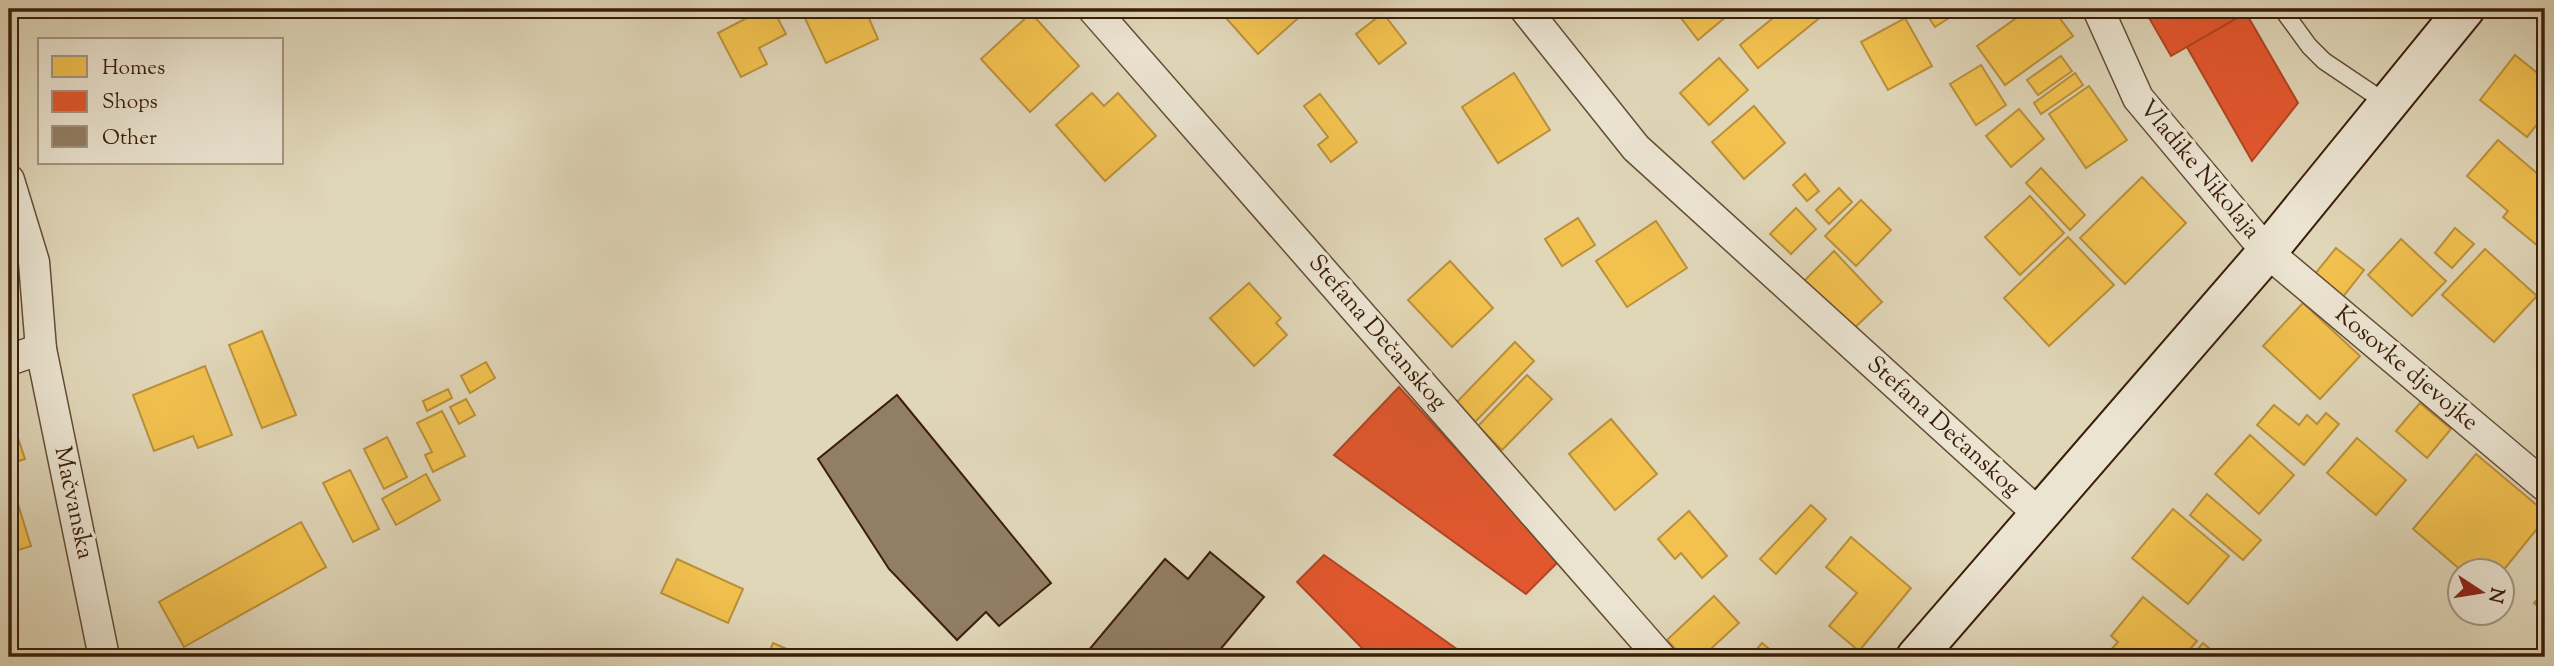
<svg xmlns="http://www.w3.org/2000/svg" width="2554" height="666" viewBox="0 0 2554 666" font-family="'Sorts Mill Goudy',serif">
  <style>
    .homes { fill: #f2c14e; stroke: #bb9039; stroke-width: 2 }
    .shops { fill: #e4572e; stroke: #b14623; stroke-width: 2 }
    .building { fill: #917e64; stroke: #3b1e09; stroke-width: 2 }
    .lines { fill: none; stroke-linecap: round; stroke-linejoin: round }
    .lane-casing { stroke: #644c35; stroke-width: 19 }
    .street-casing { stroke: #644c35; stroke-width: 33 }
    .secondary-casing { stroke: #3b1e09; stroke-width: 42 }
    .lane { stroke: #ebe4d1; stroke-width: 16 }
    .street { stroke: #ebe4d1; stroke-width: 30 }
    .secondary { stroke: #ebe4d1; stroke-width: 38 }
    .labels { text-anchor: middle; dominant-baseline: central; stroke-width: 7; stroke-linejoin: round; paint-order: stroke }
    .street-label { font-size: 24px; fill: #3b1e09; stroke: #ebe4d1 }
  </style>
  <rect width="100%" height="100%" fill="#e0d6b8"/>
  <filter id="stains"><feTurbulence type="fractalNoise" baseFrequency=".00286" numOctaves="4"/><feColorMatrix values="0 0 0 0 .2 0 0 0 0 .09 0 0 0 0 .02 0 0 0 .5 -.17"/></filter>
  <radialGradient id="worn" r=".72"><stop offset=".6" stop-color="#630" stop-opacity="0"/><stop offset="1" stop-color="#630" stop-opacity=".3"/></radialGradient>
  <g class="homes">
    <path d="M 764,9 L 773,9 L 786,34 L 759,48 L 767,64 L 741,77 L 718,33 Z"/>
    <path d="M 808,9 L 865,9 L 878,39 L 826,63 L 802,12 Z"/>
    <path d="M 1201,9 L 1216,9 L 1207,16 Z"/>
    <path d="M 1238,9 L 1302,9 L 1305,12 L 1258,54 L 1227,19 Z"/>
    <path d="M 1674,9 L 1731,9 L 1733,11 L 1698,40 Z"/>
    <path d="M 1784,9 L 1818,9 L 1823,15 L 1758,68 L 1740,45 Z"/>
    <path d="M 1923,9 L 1963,9 L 1935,27 Z"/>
    <path d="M 2029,9 L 2053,9 L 2073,36 L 2005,85 L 1977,46 Z"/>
    <path d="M 1031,13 L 1079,66 L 1030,112 L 981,59 Z"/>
    <path d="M 1383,13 L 1406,43 L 1379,64 L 1356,34 Z"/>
    <path d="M 1905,18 L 1932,66 L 1888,90 L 1861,42 Z"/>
    <path d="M 2515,55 L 2545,79 L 2545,114 L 2527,137 L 2480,100 Z"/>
    <path d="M 2061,56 L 2072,71 L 2038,95 L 2027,80 Z"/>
    <path d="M 1719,58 L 1748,90 L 1709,125 L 1680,93 Z"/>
    <path d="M 1981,65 L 2006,105 L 1976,125 L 1950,84 Z"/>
    <path d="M 1514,73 L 1550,130 L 1498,163 L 1462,107 Z"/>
    <path d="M 2075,73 L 2083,85 L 2041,114 L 2034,103 Z"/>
    <path d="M 2089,86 L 2127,140 L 2086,168 L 2049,114 Z"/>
    <path d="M 1092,93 L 1104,106 L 1118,93 L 1156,136 L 1105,181 L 1056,125 Z"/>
    <path d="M 1320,94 L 1357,142 L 1331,162 L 1318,145 L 1328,137 L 1304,106 Z"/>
    <path d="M 1754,106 L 1785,143 L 1744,179 L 1712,142 Z"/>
    <path d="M 2019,109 L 2044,139 L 2011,167 L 1986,136 Z"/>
    <path d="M 2498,140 L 2545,180 L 2545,252 L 2503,217 L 2508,211 L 2467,176 Z"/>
    <path d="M 2041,168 L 2085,215 L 2070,230 L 2026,183 Z"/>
    <path d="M 1805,174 L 1819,191 L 1807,201 L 1793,185 Z"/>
    <path d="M 2142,177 L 2186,223 L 2125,284 L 2080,238 Z"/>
    <path d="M 1839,188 L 1852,202 L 1829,224 L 1816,210 Z"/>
    <path d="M 2030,196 L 2064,233 L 2020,275 L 1985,237 Z"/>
    <path d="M 1861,200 L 1891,230 L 1856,266 L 1825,236 Z"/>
    <path d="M 1796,208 L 1816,229 L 1791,254 L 1770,234 Z"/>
    <path d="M 1578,218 L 1595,245 L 1562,266 L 1545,239 Z"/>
    <path d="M 1656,221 L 1687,268 L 1627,307 L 1596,261 Z"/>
    <path d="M 2455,228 L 2474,244 L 2452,268 L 2435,253 Z"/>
    <path d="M 2068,237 L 2114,285 L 2049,346 L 2004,298 Z"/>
    <path d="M 2401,239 L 2446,281 L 2412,316 L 2368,275 Z"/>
    <path d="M 2336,248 L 2364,270 L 2342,298 L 2314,275 Z"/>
    <path d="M 2485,249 L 2537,296 L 2494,342 L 2442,295 Z"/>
    <path d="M 1834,251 L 1882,302 L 1851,331 L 1803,282 Z"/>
    <path d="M 1450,261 L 1493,308 L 1452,347 L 1408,300 Z"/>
    <path d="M 1249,283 L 1281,318 L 1276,323 L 1287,335 L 1254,366 L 1210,318 Z"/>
    <path d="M 2303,303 L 2360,356 L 2320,399 L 2263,346 Z"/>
    <path d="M 262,331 L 296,415 L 262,428 L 229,345 Z"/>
    <path d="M 1515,342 L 1534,361 L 1475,422 L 1456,403 Z"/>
    <path d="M 486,362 L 495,378 L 470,393 L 461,376 Z"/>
    <path d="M 205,366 L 232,435 L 198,448 L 193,436 L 154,451 L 133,395 Z"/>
    <path d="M 1527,375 L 1552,399 L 1502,450 L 1478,426 Z"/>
    <path d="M 448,389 L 452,398 L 427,411 L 423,401 Z"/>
    <path d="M 466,399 L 475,415 L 459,424 L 450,407 Z"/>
    <path d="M 2420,403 L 2451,429 L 2427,458 L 2396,431 Z"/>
    <path d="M 2274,405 L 2299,425 L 2307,415 L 2317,424 L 2326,413 L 2339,424 L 2304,465 L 2257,425 Z"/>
    <path d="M 9,411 L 25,459 L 9,464 Z"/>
    <path d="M 442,411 L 465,456 L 433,472 L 425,455 L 432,452 L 417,423 Z"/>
    <path d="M 1611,419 L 1657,474 L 1615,510 L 1569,454 Z"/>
    <path d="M 2250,435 L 2294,475 L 2259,514 L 2215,474 Z"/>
    <path d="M 387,437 L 407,477 L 384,489 L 364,449 Z"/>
    <path d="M 2357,438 L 2406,480 L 2376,515 L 2327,473 Z"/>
    <path d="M 2476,454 L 2545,512 L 2545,519 L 2502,572 L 2463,572 L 2413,529 Z"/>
    <path d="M 350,470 L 379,529 L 353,542 L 323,483 Z"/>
    <path d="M 426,474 L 440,500 L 396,525 L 382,499 Z"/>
    <path d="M 12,485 L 31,546 L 9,553 L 9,486 Z"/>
    <path d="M 2207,494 L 2261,540 L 2243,560 L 2190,515 Z"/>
    <path d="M 1811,505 L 1826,519 L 1776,574 L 1760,559 Z"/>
    <path d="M 2173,509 L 2229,556 L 2188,604 L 2132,558 Z"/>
    <path d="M 1689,511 L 1727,556 L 1702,578 L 1681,553 L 1675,559 L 1658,539 Z"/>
    <path d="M 301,522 L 326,567 L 184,647 L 159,602 Z"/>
    <path d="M 1851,537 L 1911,588 L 1859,651 L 1829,626 L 1857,593 L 1826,567 Z"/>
    <path d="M 677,559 L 743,589 L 728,623 L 661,593 Z"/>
    <path d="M 2545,590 L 2545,612 L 2534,603 Z"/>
    <path d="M 1714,596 L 1739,623 L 1702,657 L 1683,657 L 1667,640 Z"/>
    <path d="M 2143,597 L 2197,641 L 2183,657 L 2115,657 L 2109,652 L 2118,642 L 2111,636 Z"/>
    <path d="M 773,643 L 805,657 L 767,657 Z"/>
    <path d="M 1762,643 L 1779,657 L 1750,657 Z"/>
    <path d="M 2203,643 L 2220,657 L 2191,657 Z"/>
  </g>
  <g class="shops">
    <path d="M 2144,9 L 2253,9 L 2171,56 Z"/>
    <path d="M 2246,13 L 2298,103 L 2252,161 L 2187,47 Z"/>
    <path d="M 1399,387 L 1559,561 L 1526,594 L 1334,455 Z"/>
    <path d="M 1324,555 L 1468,657 L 1371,657 L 1297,582 Z"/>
  </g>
  <g class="building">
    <path d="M 897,395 L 1051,583 L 999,626 L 986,612 L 957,640 L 889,569 L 818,459 Z"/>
    <path d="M 1210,552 L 1264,597 L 1214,657 L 1083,657 L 1165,559 L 1188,579 Z"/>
  </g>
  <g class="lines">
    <defs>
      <path id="lane" d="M 2282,9 L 2309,46 L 2324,61 L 2388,104"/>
      <g id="street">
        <path d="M 1093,9 L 1660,657"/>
        <path d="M 1525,9 L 1636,148 L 2039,514"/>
        <path d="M 2098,9 L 2138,98 L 2267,252 L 2545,486"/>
        <path d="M 9,180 L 34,262 L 41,349 L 104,657"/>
        <path d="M 9,360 L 41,349"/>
      </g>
      <path id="secondary" d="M 1916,657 L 2267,252 L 2465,9"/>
    </defs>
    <use href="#lane" class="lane-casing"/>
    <use href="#street" class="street-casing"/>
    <use href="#secondary" class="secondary-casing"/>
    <use href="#lane" class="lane"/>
    <use href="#street" class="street"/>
    <use href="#secondary" class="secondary"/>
  </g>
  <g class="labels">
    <g class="street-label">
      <text transform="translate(2199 170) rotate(50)">Vladike Nikolaja</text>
      <text transform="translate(1377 333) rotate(49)">Stefana Dečanskog</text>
      <text transform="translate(2406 369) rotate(40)">Kosovke djevojke</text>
      <text transform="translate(1943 427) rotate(42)">Stefana Dečanskog</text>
      <text transform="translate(73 503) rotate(78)">Mačvanska</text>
    </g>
  </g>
  <rect width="2554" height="666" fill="none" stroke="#e0d6b8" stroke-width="35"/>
  <rect x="10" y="10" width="2533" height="645" fill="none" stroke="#3b1e09" stroke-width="3.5"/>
  <rect x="18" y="18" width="2519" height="631" fill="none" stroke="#3b1e09" stroke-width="2"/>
  <rect x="38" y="38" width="245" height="126" fill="#ebe4d1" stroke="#a59581" stroke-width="2"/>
  <rect x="52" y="56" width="35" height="21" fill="#f2c14e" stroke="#a59581" stroke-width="2"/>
  <text x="102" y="74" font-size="21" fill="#3b1e09">Homes</text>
  <rect x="52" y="91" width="35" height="21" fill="#e4572e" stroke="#a59581" stroke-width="2"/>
  <text x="102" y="108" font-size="21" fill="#3b1e09">Shops</text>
  <rect x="52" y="126" width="35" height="21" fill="#917e64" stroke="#a59581" stroke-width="2"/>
  <text x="102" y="144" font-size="21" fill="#3b1e09">Other</text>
  <g transform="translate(2481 592) rotate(102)"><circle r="33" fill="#ebe4d1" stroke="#a59581" stroke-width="2"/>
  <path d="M0-5L12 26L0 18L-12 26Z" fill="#8f2418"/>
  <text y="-10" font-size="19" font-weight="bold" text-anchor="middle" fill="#3b1e09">N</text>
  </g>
  <rect width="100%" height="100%" filter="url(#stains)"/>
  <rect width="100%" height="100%" fill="url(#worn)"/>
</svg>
